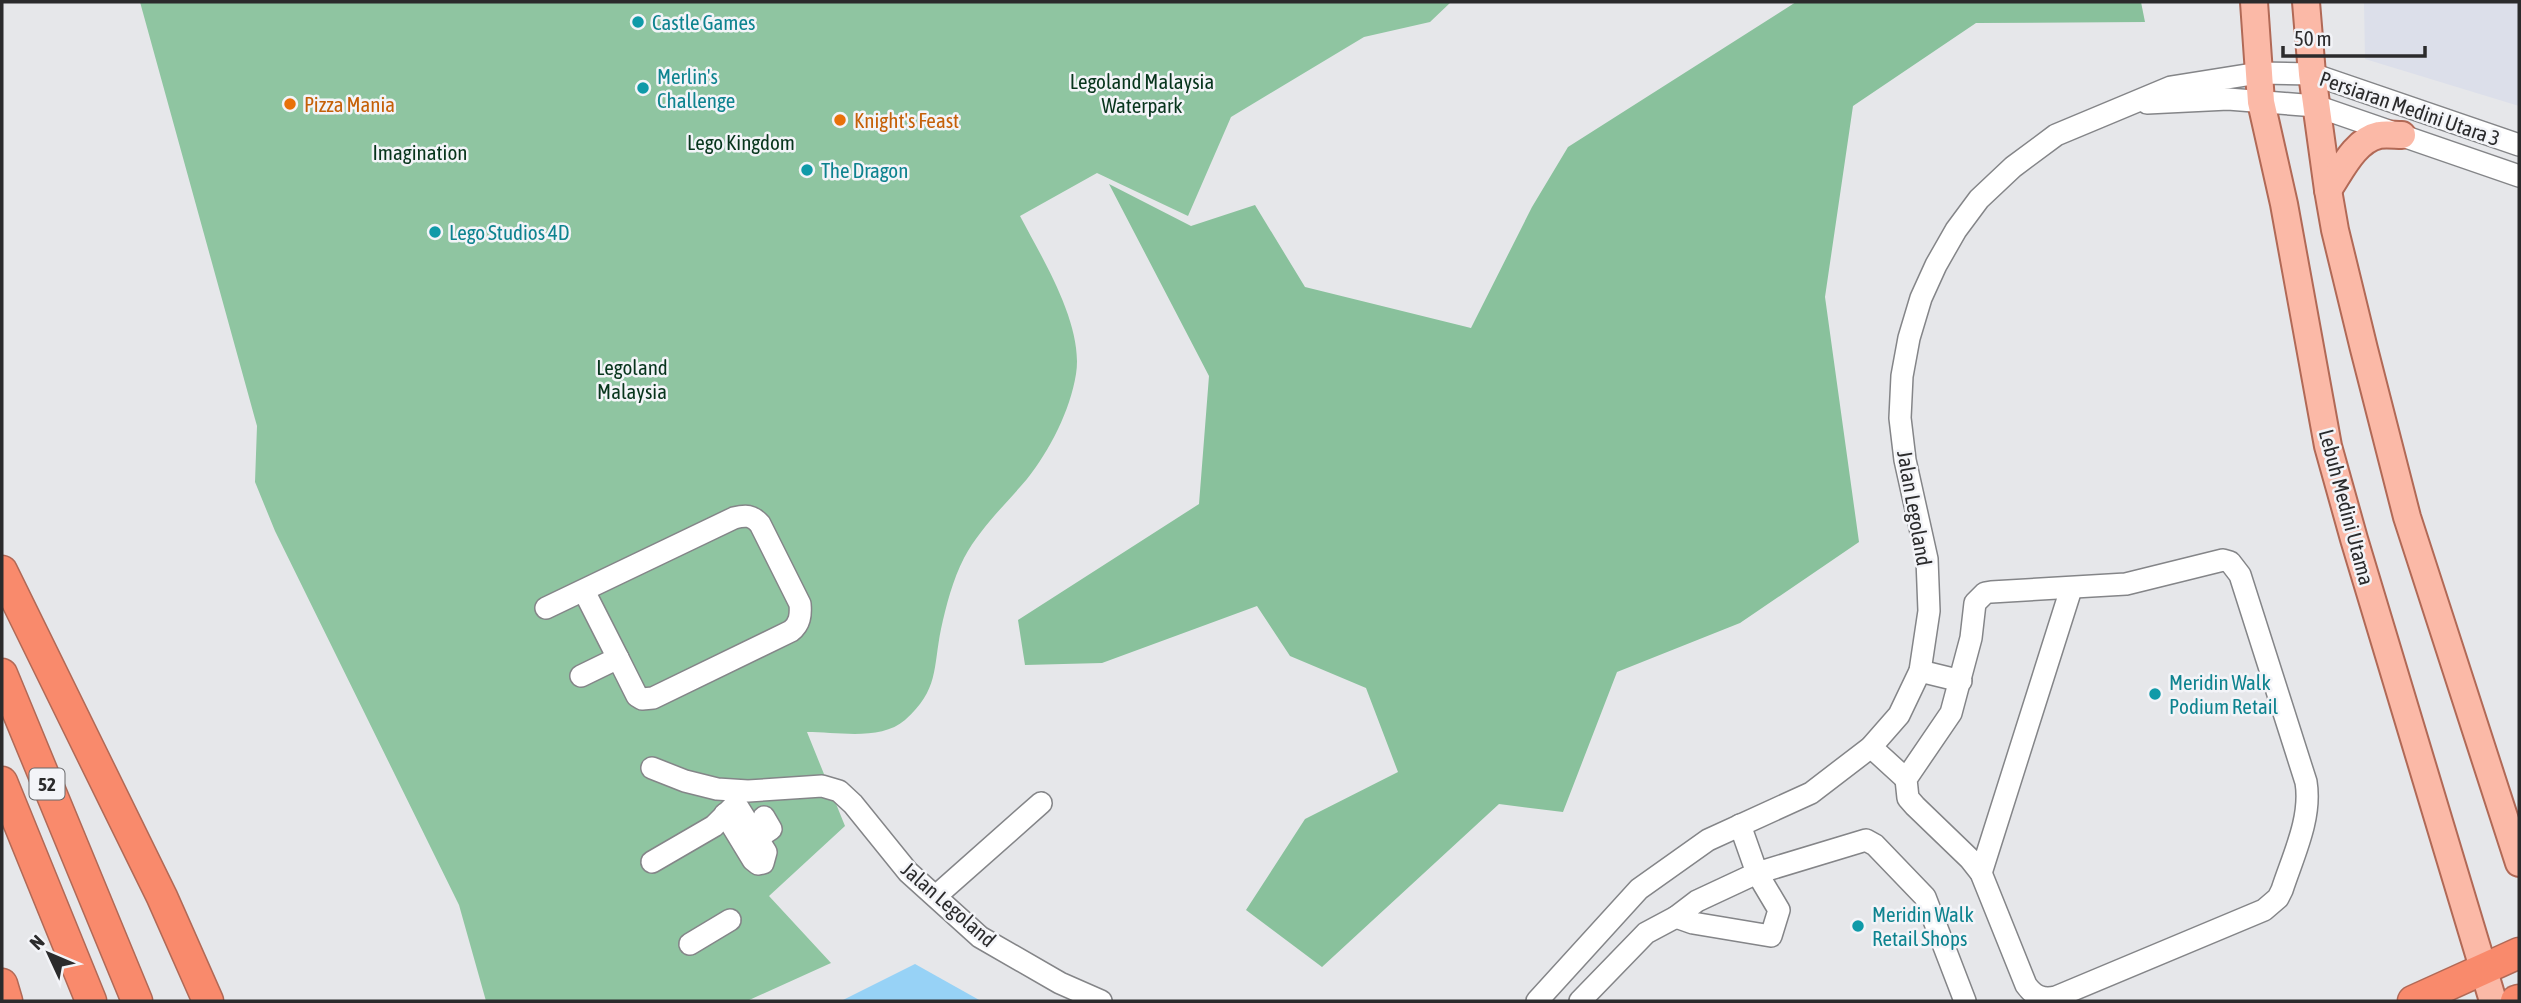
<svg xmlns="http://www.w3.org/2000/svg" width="2521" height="1003" viewBox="0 0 2521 1003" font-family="'Asap Condensed',sans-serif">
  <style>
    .built { fill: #dcdfea }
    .green { fill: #8fc5a1 }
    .forest { fill: #89c19c }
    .water { fill: #97d2f6 }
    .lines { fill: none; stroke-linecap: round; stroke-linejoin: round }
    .minor-casing { stroke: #848588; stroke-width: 24 }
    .major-casing { stroke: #b16956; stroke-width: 30 }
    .highway-casing { stroke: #b16956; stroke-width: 33 }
    .minor { stroke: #fff; stroke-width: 21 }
    .major { stroke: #fbb9a7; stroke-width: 26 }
    .highway { stroke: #f98a6c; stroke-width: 30 }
    .culture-dot { fill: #0f9aa8; stroke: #f3f4f8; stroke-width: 2.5 }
    .food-dot { fill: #e8710a; stroke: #f3f4f8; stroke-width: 2.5 }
    .labels { text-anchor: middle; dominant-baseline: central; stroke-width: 5; stroke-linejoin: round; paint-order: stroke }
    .shield { fill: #f3f4f8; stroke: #676769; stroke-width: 2 }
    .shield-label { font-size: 19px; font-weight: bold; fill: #2b2b2c }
    .culture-label { font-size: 21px; fill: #0d838f; stroke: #f3f4f8; text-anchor: start }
    .park-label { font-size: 21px; fill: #07351c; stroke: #f3f4f8 }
    .food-label { font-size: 21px; fill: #c56008; stroke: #f3f4f8; text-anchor: start }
    .street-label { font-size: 21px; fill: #2b2b2c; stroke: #f3f4f8 }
  </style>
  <rect width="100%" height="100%" fill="#e6e7ea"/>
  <path class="built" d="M 2364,2 L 2519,2 L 2519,106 L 2365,59 Z"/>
  <path class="green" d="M 140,2 L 1451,2 L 1430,22 L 1364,37 L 1231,117 L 1188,216 L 1097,173 L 1020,216 C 1042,258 1084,325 1076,374 C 1070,411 1050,450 1027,479 C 1006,504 980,528 964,558 C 953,579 946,606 941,629 C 933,668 939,690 905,720 C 881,741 838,732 807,732 L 845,826 L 769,896 L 831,963 L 747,1001 L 486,1001 L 459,905 L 275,531 L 255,482 L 257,426 Z"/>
  <path class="forest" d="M 1796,2 L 2141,2 L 2145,22 L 1976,23 L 1853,106 L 1825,297 L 1859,542 L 1740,623 L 1617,672 L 1563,812 L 1499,804 L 1322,967 L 1246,910 L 1305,819 L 1398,772 L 1366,688 L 1290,656 L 1257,606 L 1102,663 L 1025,665 L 1018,620 L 1199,504 L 1209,376 L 1109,184 L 1191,226 L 1255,205 L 1305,287 L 1471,328 L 1532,207 L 1568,147 Z"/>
  <path class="water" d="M 915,964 L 981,1001 L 841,1001 Z"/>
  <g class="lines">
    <defs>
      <g id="minor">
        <path d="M 2147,103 L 2228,99 L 2316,106 L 2519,176"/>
        <path d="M 2223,560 L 2230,562 L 2240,575 L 2306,782 C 2312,818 2293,856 2282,890 L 2278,898 L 2264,910 L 2056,997 C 2042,1000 2034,996 2026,985 L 1981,873 L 1970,859 L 1915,806 L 1908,798 L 1906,779 L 1951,713 L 1971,638 L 1975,603 L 1985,593 L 1991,592 L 2126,584 Z"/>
        <path d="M 584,591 L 618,658"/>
        <path d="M 546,608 L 734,518 C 746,515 752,515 760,524 L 800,604 C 801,615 800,624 791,631 L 653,698 L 642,699 L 637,696 L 618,658 L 581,676"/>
        <path d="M 1920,671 L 1961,681"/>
        <path d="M 1871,747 L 1906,779"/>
        <path d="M 652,768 L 685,781 L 717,789 L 748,791 L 822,786 L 839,791 L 853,804 L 908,872 L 980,937 L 1060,983 L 1101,1001"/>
        <path d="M 725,814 L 753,860 L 758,864 L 763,863 L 766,852 L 736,804"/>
        <path d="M 1740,825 L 1757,873 L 1779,910 L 1771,936 L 1693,923 L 1676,917 L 1697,901 L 1757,873 L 1866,840 L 1875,845 L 1925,897 L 1965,1001"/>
        <path d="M 759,837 L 771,829 L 764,817"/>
        <path d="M 652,862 L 714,826 L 734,806"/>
        <path d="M 1981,873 L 2071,589"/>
        <path d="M 936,896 L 1041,803"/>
        <path d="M 690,944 L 730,920"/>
        <path d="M 1537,1001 L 1639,889 L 1708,840 L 1811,793 L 1871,747 L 1899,715 L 1920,671 L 1929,611 L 1927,559 L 1905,460 L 1900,418 L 1902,376 L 1909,338 L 1921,298 L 1936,265 L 1956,230 L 1979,199 L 2013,167 L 2056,135 L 2171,87 L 2259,73 L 2312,74 L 2519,145"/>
        <path d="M 1580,1001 L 1646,933 L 1676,917"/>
      </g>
      <g id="major">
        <path d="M 2254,2 L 2261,102 L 2284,204 L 2328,446 L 2354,539 L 2493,1001"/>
        <path d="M 2306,2 L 2312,74 L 2328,190 L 2335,230 L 2364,349 L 2407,517 L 2519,863"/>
        <path d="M 2328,190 C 2341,171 2355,140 2379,135 C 2386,134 2395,135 2402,135"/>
      </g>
      <g id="highway">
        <path d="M 2,571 L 162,897 L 208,1001"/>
        <path d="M 2,674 L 137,1001"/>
        <path d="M 2,782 L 91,1001"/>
        <path d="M 2,984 L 7,1001"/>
        <path d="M 2413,1001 L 2519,953"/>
        <path d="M 2516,1001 L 2519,1000"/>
      </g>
    </defs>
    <use href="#minor" class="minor-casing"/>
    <use href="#major" class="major-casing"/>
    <use href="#highway" class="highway-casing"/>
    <use href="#minor" class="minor"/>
    <use href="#major" class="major"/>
    <use href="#highway" class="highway"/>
  </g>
  <g class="culture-dot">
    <circle cx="638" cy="22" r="7"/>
    <circle cx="643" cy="88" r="7"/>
    <circle cx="807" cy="170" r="7"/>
    <circle cx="435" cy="232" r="7"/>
    <circle cx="2155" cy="694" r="7"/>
    <circle cx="1858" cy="926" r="7"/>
  </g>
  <g class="food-dot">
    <circle cx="290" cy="104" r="7"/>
    <circle cx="840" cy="120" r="7"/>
  </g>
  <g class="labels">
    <rect class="shield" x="29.5" y="768.5" width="35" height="31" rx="5"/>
    <g class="shield-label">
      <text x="47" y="784">52</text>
    </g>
    <g class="culture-label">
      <text x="652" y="22">Castle Games</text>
      <text x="657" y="76">Merlin's<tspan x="657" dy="24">Challenge</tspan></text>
      <text x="821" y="170">The Dragon</text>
      <text x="449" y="232">Lego Studios 4D</text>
      <text x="2169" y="682">Meridin Walk<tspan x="2169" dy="24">Podium Retail</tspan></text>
      <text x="1872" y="914">Meridin Walk<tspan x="1872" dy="24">Retail Shops</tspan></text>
    </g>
    <g class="park-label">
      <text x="1142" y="81">Legoland Malaysia<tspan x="1142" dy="24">Waterpark</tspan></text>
      <text x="741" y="142">Lego Kingdom</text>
      <text x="420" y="152">Imagination</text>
      <text x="632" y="367">Legoland<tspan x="632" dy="24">Malaysia</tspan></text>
    </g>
    <g class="food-label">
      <text x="304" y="104">Pizza Mania</text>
      <text x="854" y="120">Knight's Feast</text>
    </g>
    <g class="street-label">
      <text transform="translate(2410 108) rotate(19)">Persiaran Medini Utara 3</text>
      <text transform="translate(2347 507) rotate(75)">Lebuh Medini Utama</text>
      <text transform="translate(1915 508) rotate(80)">Jalan Legoland</text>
      <text transform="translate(949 904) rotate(41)">Jalan Legoland</text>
    </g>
  </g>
  <rect width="2521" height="1003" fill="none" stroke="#2b2b2c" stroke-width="7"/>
  <g transform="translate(49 954) rotate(314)" stroke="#f3f4f8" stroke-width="5" paint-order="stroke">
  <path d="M0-5L12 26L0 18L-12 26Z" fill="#2b2b2c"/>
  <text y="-10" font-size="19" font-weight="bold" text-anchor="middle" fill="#2b2b2c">N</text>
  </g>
  <path d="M2283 46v10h142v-10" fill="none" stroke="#2b2b2c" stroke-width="3.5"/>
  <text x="2294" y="46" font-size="21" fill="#2b2b2c" stroke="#f3f4f8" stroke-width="5" paint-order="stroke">50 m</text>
</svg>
